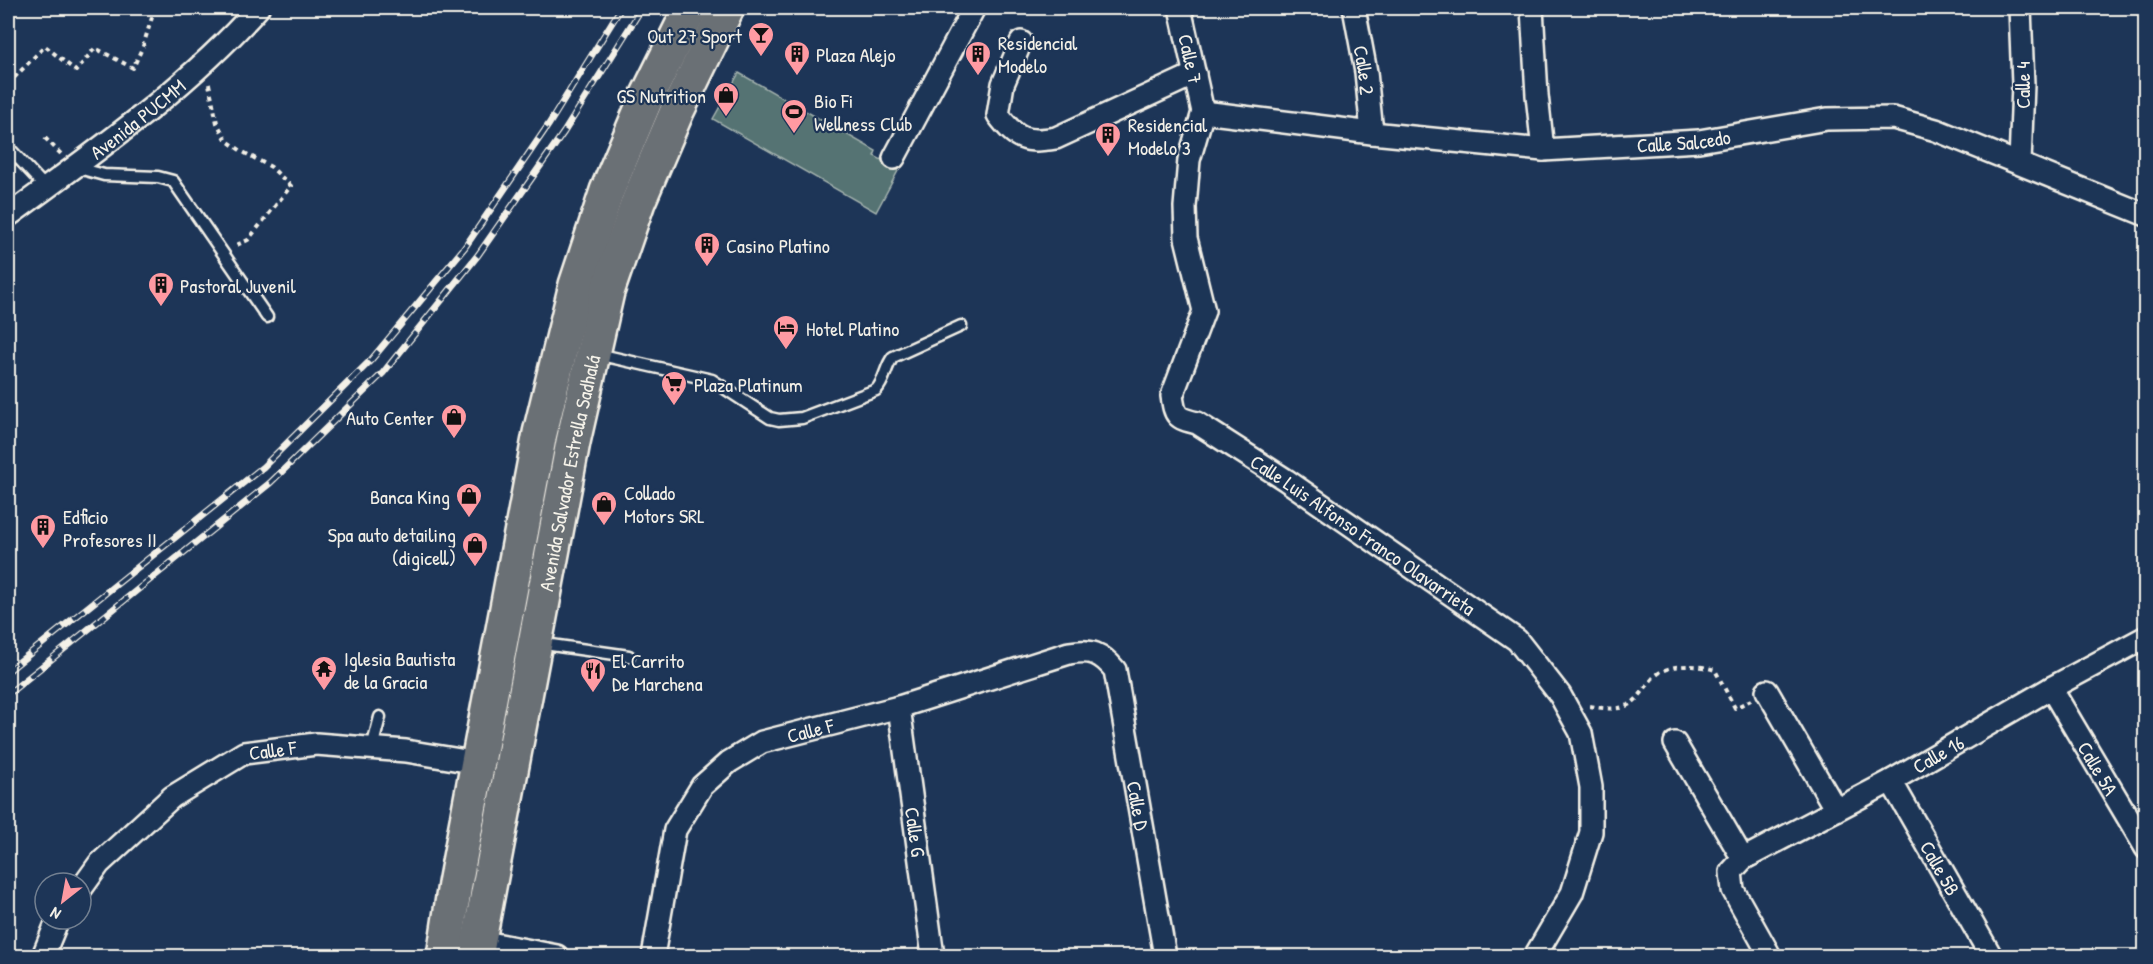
<svg xmlns="http://www.w3.org/2000/svg" width="2153" height="964" viewBox="0 0 2153 964" font-family="'Patrick Hand',sans-serif">
  <style>
    .green { fill: #547373; stroke: #a4b2ae; stroke-width: 1.5 }
    .lines { fill: none; stroke-linecap: round; stroke-linejoin: round }
    .lane-casing { stroke: #f4f1e8; stroke-width: 15 }
    .street-casing { stroke: #f4f1e8; stroke-width: 26 }
    .primary-casing { stroke: #f4f1e8; stroke-width: 38 }
    .path { stroke: #f4f1e8; stroke-width: 4; stroke-dasharray: 4.5 4.5; stroke-linecap: butt }
    .lane { stroke: #1d3557; stroke-width: 10 }
    .street { stroke: #1d3557; stroke-width: 21 }
    .primary { stroke: #6b6f74; stroke-width: 33 }
    .rail-casing { stroke: #f4f1e8; stroke-width: 7 }
    .rail { stroke: #1d3557; stroke-width: 4.5; stroke-dasharray: 14; stroke-linecap: butt }
    .labels { text-anchor: middle; dominant-baseline: central; stroke-width: 4.5; stroke-linejoin: round; paint-order: stroke }
    .poi-label { font-size: 20px; fill: #f4f1e8; stroke: #1d3557; text-anchor: start }
    .street-label { font-size: 20px; fill: #f4f1e8; stroke: #1d3557 }
  </style>
  <rect width="100%" height="100%" fill="#1d3557"/>
  <filter id="ink" filterUnits="userSpaceOnUse"><feTurbulence type="fractalNoise" baseFrequency=".0167" numOctaves="2"/><feDisplacementMap in="SourceGraphic" scale="12" xChannelSelector="R" yChannelSelector="G"/><feConvolveMatrix kernelMatrix="1 2 1 2 8 2 1 2 1" color-interpolation-filters="sRGB"/></filter>
  <g filter="url(#ink)">
    <path class="green" d="M 739,73 L 876,151 L 874,156 L 899,169 L 876,212 L 713,119 Z"/>
    <g class="lines">
      <defs>
        <g id="lane">
          <path d="M 9,148 L 46,188"/>
          <path d="M 75,167 L 104,175 L 158,177 L 173,181 L 267,317"/>
          <path d="M 597,354 L 712,380 L 770,418 L 779,420 L 802,418 L 876,390 C 885,381 885,367 893,357 L 961,326"/>
          <path d="M 537,643 L 629,656"/>
          <path d="M 372,748 L 380,717"/>
        </g>
        <g id="street">
          <path id="s1" d="M 1180,8 L 1203,112 L 1189,160 L 1185,207 L 1186,238 L 1204,311 L 1172,396 C 1175,416 1176,418 1197,423 L 1286,480 L 1517,640 L 1560,695 L 1581,733 L 1591,787 L 1591,832 L 1572,893 L 1535,956"/>
          <path id="s2" d="M 1354,8 L 1366,72 L 1372,133"/>
          <path d="M 1532,8 L 1537,95 L 1543,150"/>
          <path d="M 2020,8 L 2023,84 L 2020,163"/>
          <path d="M 1021,42 L 1003,84 L 998,115 C 1017,140 1025,143 1056,138 L 1195,74"/>
          <path id="s3" d="M 1203,112 L 1372,133 L 1543,150 L 1699,141 L 1827,119 L 1893,118 L 1936,130 L 2146,215"/>
          <path d="M 894,158 L 974,8"/>
          <path id="s4" d="M 8,216 C 95,152 186,89 258,8"/>
          <path id="s5" d="M 2051,688 L 2146,848"/>
          <path d="M 1767,691 L 1836,810"/>
          <path id="s6" d="M 899,707 L 933,956"/>
          <path d="M 1675,743 L 1743,859"/>
          <path id="s7" d="M 1891,781 L 1991,956"/>
          <path id="s8" d="M 81,889 L 99,864 L 172,797 L 244,753 L 316,744 L 406,751 L 478,763"/>
          <path d="M 479,941 L 557,956"/>
          <path d="M 43,956 L 58,919"/>
          <path id="s9" d="M 653,956 L 675,830 L 702,786 L 729,762 L 762,742 L 899,707 L 1069,653 C 1091,649 1101,653 1115,670 L 1165,956"/>
          <path id="s10" d="M 1770,956 L 1733,890 L 1731,872 L 1743,859 L 1891,781 L 2051,688 L 2146,637"/>
        </g>
        <g id="primary">
          <path d="M 444,956 L 455,884 L 540,433 L 576,285 L 607,191 L 645,101 L 691,8"/>
          <path id="s11" d="M 476,956 L 573,442 L 607,292 L 638,202 L 677,111 L 727,8"/>
        </g>
      </defs>
      <use href="#lane" class="lane-casing"/>
      <use href="#street" class="street-casing"/>
      <use href="#primary" class="primary-casing"/>
      <g class="path">
        <path d="M 8,84 L 45,46 L 76,71 L 95,48 L 133,68 L 143,46 L 155,8"/>
        <path d="M 209,84 L 217,123 L 227,141 L 243,152 L 271,167 L 291,186 L 248,240 L 234,246"/>
        <path d="M 8,102 L 15,111"/>
        <path d="M 45,138 L 61,154"/>
        <path d="M 1590,706 C 1600,708 1612,710 1623,707 C 1638,703 1643,689 1653,678 C 1667,663 1696,664 1715,670 L 1735,708 L 1751,700"/>
      </g>
      <use href="#lane" class="lane"/>
      <use href="#street" class="street"/>
      <use href="#primary" class="primary"/>
      <defs>
        <g id="rail">
          <path d="M 8,671 L 263,467 L 371,360 L 465,247 L 549,124 L 621,8"/>
          <path d="M 8,694 L 270,483 L 383,373 L 478,255 L 564,132 L 642,8"/>
        </g>
      </defs>
      <use href="#rail" class="rail-casing"/>
      <use href="#rail" class="rail"/>
    </g>
  </g>
  <defs>
    <symbol id="bar-pin" viewBox="-11 -11 22 30"><path d="M0 17L-7.5 6A9.5 9.5 0 1 1 7.5 6Z" fill="#ff9aa2" stroke="#1d3557"/><path d="M-6-5H6L.8 .8V4.5H3.5V6h-7V4.5H-.8V.8Z" fill="#111"/></symbol>
    <symbol id="building-pin" viewBox="-11 -11 22 30"><path d="M0 17L-7.5 6A9.5 9.5 0 1 1 7.5 6Z" fill="#ff9aa2" stroke="#1d3557"/><path d="M-4-6H4V6H1V3H-1V6H-4ZM-2.5-4.3h1.7v1.8h-1.7ZM.8-4.3h1.7v1.8H.8ZM-2.5-1h1.7V.8h-1.7ZM.8-1h1.7V.8H.8Z" fill="#111"/></symbol>
    <symbol id="shop-pin" viewBox="-11 -11 22 30"><path d="M0 17L-7.5 6A9.5 9.5 0 1 1 7.5 6Z" fill="#ff9aa2" stroke="#1d3557"/><path d="M-5-2.5h2.3a2.7 3.5 0 0 1 5.4 0H5L5.5 6h-11ZM-1.5-2.5h3a1.5 2.3 0 0 0-3 0Z" fill="#111"/></symbol>
    <symbol id="stadium-pin" viewBox="-11 -11 22 30"><path d="M0 17L-7.5 6A9.5 9.5 0 1 1 7.5 6Z" fill="#ff9aa2" stroke="#1d3557"/><path d="M0-5a6.5 5 0 1 0 0 10a6.5 5 0 1 0 0-10ZM-3.5-1.8h7v3.6h-7Z" fill="#111"/></symbol>
    <symbol id="hotel-pin" viewBox="-11 -11 22 30"><path d="M0 17L-7.5 6A9.5 9.5 0 1 1 7.5 6Z" fill="#ff9aa2" stroke="#1d3557"/><path d="M-6-4.5h1.5V1H6V5H4.5V3h-9V5H-6ZM-4 0a1.8 1.8 0 1 1 3.6 0ZM.5 0V-2.5h3Q6-2.5 6 0Z" fill="#111"/></symbol>
    <symbol id="supermarket-pin" viewBox="-11 -11 22 30"><path d="M0 17L-7.5 6A9.5 9.5 0 1 1 7.5 6Z" fill="#ff9aa2" stroke="#1d3557"/><path d="M-6-5.5h2.5l.6 2H6L4.5 2H-2.5L-4.4-4H-6ZM-1.5 3.2a1.3 1.3 0 1 0 .1 0ZM3 3.2a1.3 1.3 0 1 0 .1 0Z" fill="#111"/></symbol>
    <symbol id="temple-pin" viewBox="-11 -11 22 30"><path d="M0 17L-7.5 6A9.5 9.5 0 1 1 7.5 6Z" fill="#ff9aa2" stroke="#1d3557"/><path d="M0-6L5-2H3V0L6.5 2.5H4V6H1.5V3h-3V6H-4V2.5H-6.5L-3 0V-2H-5Z" fill="#111"/></symbol>
    <symbol id="restaurant-pin" viewBox="-11 -11 22 30"><path d="M0 17L-7.5 6A9.5 9.5 0 1 1 7.5 6Z" fill="#ff9aa2" stroke="#1d3557"/><path d="M-5-6h1v4h1v-4h1v4h1v-4h1v5L-1.5 .5V6h-2V.5L-5-1ZM5-6V6H3V1.5H1.5Q1.5-4 5-6Z" fill="#111"/></symbol>
  </defs>
  <g fill-rule="evenodd">
    <use href="#bar-pin" x="746" y="20" width="30" height="40"/>
    <use href="#building-pin" x="782" y="39" width="30" height="40"/>
    <use href="#building-pin" x="963" y="39" width="30" height="40"/>
    <use href="#shop-pin" x="711" y="80" width="30" height="40"/>
    <use href="#stadium-pin" x="779" y="97" width="30" height="40"/>
    <use href="#building-pin" x="1093" y="120" width="30" height="40"/>
    <use href="#building-pin" x="692" y="230" width="30" height="40"/>
    <use href="#building-pin" x="146" y="270" width="30" height="40"/>
    <use href="#hotel-pin" x="771" y="313" width="30" height="40"/>
    <use href="#supermarket-pin" x="659" y="369" width="30" height="40"/>
    <use href="#shop-pin" x="439" y="402" width="30" height="40"/>
    <use href="#shop-pin" x="454" y="481" width="30" height="40"/>
    <use href="#shop-pin" x="589" y="489" width="30" height="40"/>
    <use href="#building-pin" x="28" y="512" width="30" height="40"/>
    <use href="#shop-pin" x="460" y="530" width="30" height="40"/>
    <use href="#temple-pin" x="309" y="654" width="30" height="40"/>
    <use href="#restaurant-pin" x="578" y="656" width="30" height="40"/>
  </g>
  <g class="labels">
    <g class="poi-label">
      <text x="742" y="35" text-anchor="end">Out 27 Sport</text>
      <text x="998" y="42">Residencial<tspan x="998" dy="23">Modelo</tspan></text>
      <text x="816" y="54">Plaza Alejo</text>
      <text x="706" y="95" text-anchor="end">GS Nutrition</text>
      <text x="814" y="100">Bio Fi<tspan x="814" dy="23">Wellness Club</tspan></text>
      <text x="1128" y="124">Residencial<tspan x="1128" dy="23">Modelo 3</tspan></text>
      <text x="726" y="245">Casino Platino</text>
      <text x="180" y="285">Pastoral Juvenil</text>
      <text x="806" y="328">Hotel Platino</text>
      <text x="694" y="384">Plaza Platinum</text>
      <text x="434" y="417" text-anchor="end">Auto Center</text>
      <text x="624" y="492">Collado<tspan x="624" dy="23">Motors SRL</tspan></text>
      <text x="450" y="496" text-anchor="end">Banca King</text>
      <text x="63" y="516">Edficio<tspan x="63" dy="23">Profesores II</tspan></text>
      <text x="456" y="534" text-anchor="end">Spa auto detailing<tspan x="456" dy="23">(digicell)</tspan></text>
      <text x="344" y="658">Iglesia Bautista<tspan x="344" dy="23">de la Gracia</tspan></text>
      <text x="612" y="660">El Carrito<tspan x="612" dy="23">De Marchena</tspan></text>
    </g>
    <g class="street-label">
      <text stroke="none"><textPath href="#s1" startOffset="52">Calle 7</textPath></text>
      <text stroke="none"><textPath href="#s2" startOffset="63">Calle 2</textPath></text>
      <text transform="translate(2022 85) rotate(-90)">Calle 4</text>
      <text stroke="none"><textPath href="#s4" startOffset="162">Avenida PUCMM</textPath></text>
      <text stroke="none"><textPath href="#s3" startOffset="483">Calle Salcedo</textPath></text>
      <text stroke="none"><textPath href="#s11" startOffset="492">Avenida Salvador Estrella Sadhalá</textPath></text>
      <text stroke="none"><textPath href="#s1" startOffset="642">Calle Luis Alfonso Franco Olavarrieta</textPath></text>
      <text stroke="none"><textPath href="#s9" startOffset="304">Calle F</textPath></text>
      <text stroke="none"><textPath href="#s8" startOffset="243">Calle F</textPath></text>
      <text stroke="none"><textPath href="#s10" startOffset="333">Calle 16</textPath></text>
      <text stroke="none"><textPath href="#s5" startOffset="93">Calle 5A</textPath></text>
      <text stroke="none"><textPath href="#s9" startOffset="764">Calle D</textPath></text>
      <text stroke="none"><textPath href="#s6" startOffset="126">Calle G</textPath></text>
      <text stroke="none"><textPath href="#s7" startOffset="100">Calle 5B</textPath></text>
    </g>
  </g>
  <rect width="2153" height="964" fill="none" stroke="#1d3557" stroke-width="30"/>
  <rect x="15" y="15" width="2123" height="934" fill="none" stroke="#f4f1e8" stroke-width="2" filter="url(#ink)"/>
  <g transform="translate(63 901) rotate(211)"><circle r="28" fill="#1d3557" stroke="#738091" stroke-width="1.5"/>
  <path d="M0-4.5L10 22L0 15L-10 22Z" fill="#ff9aa2"/>
  <text y="-9" font-size="16" font-weight="bold" text-anchor="middle" fill="#f4f1e8">N</text>
  </g>
</svg>
